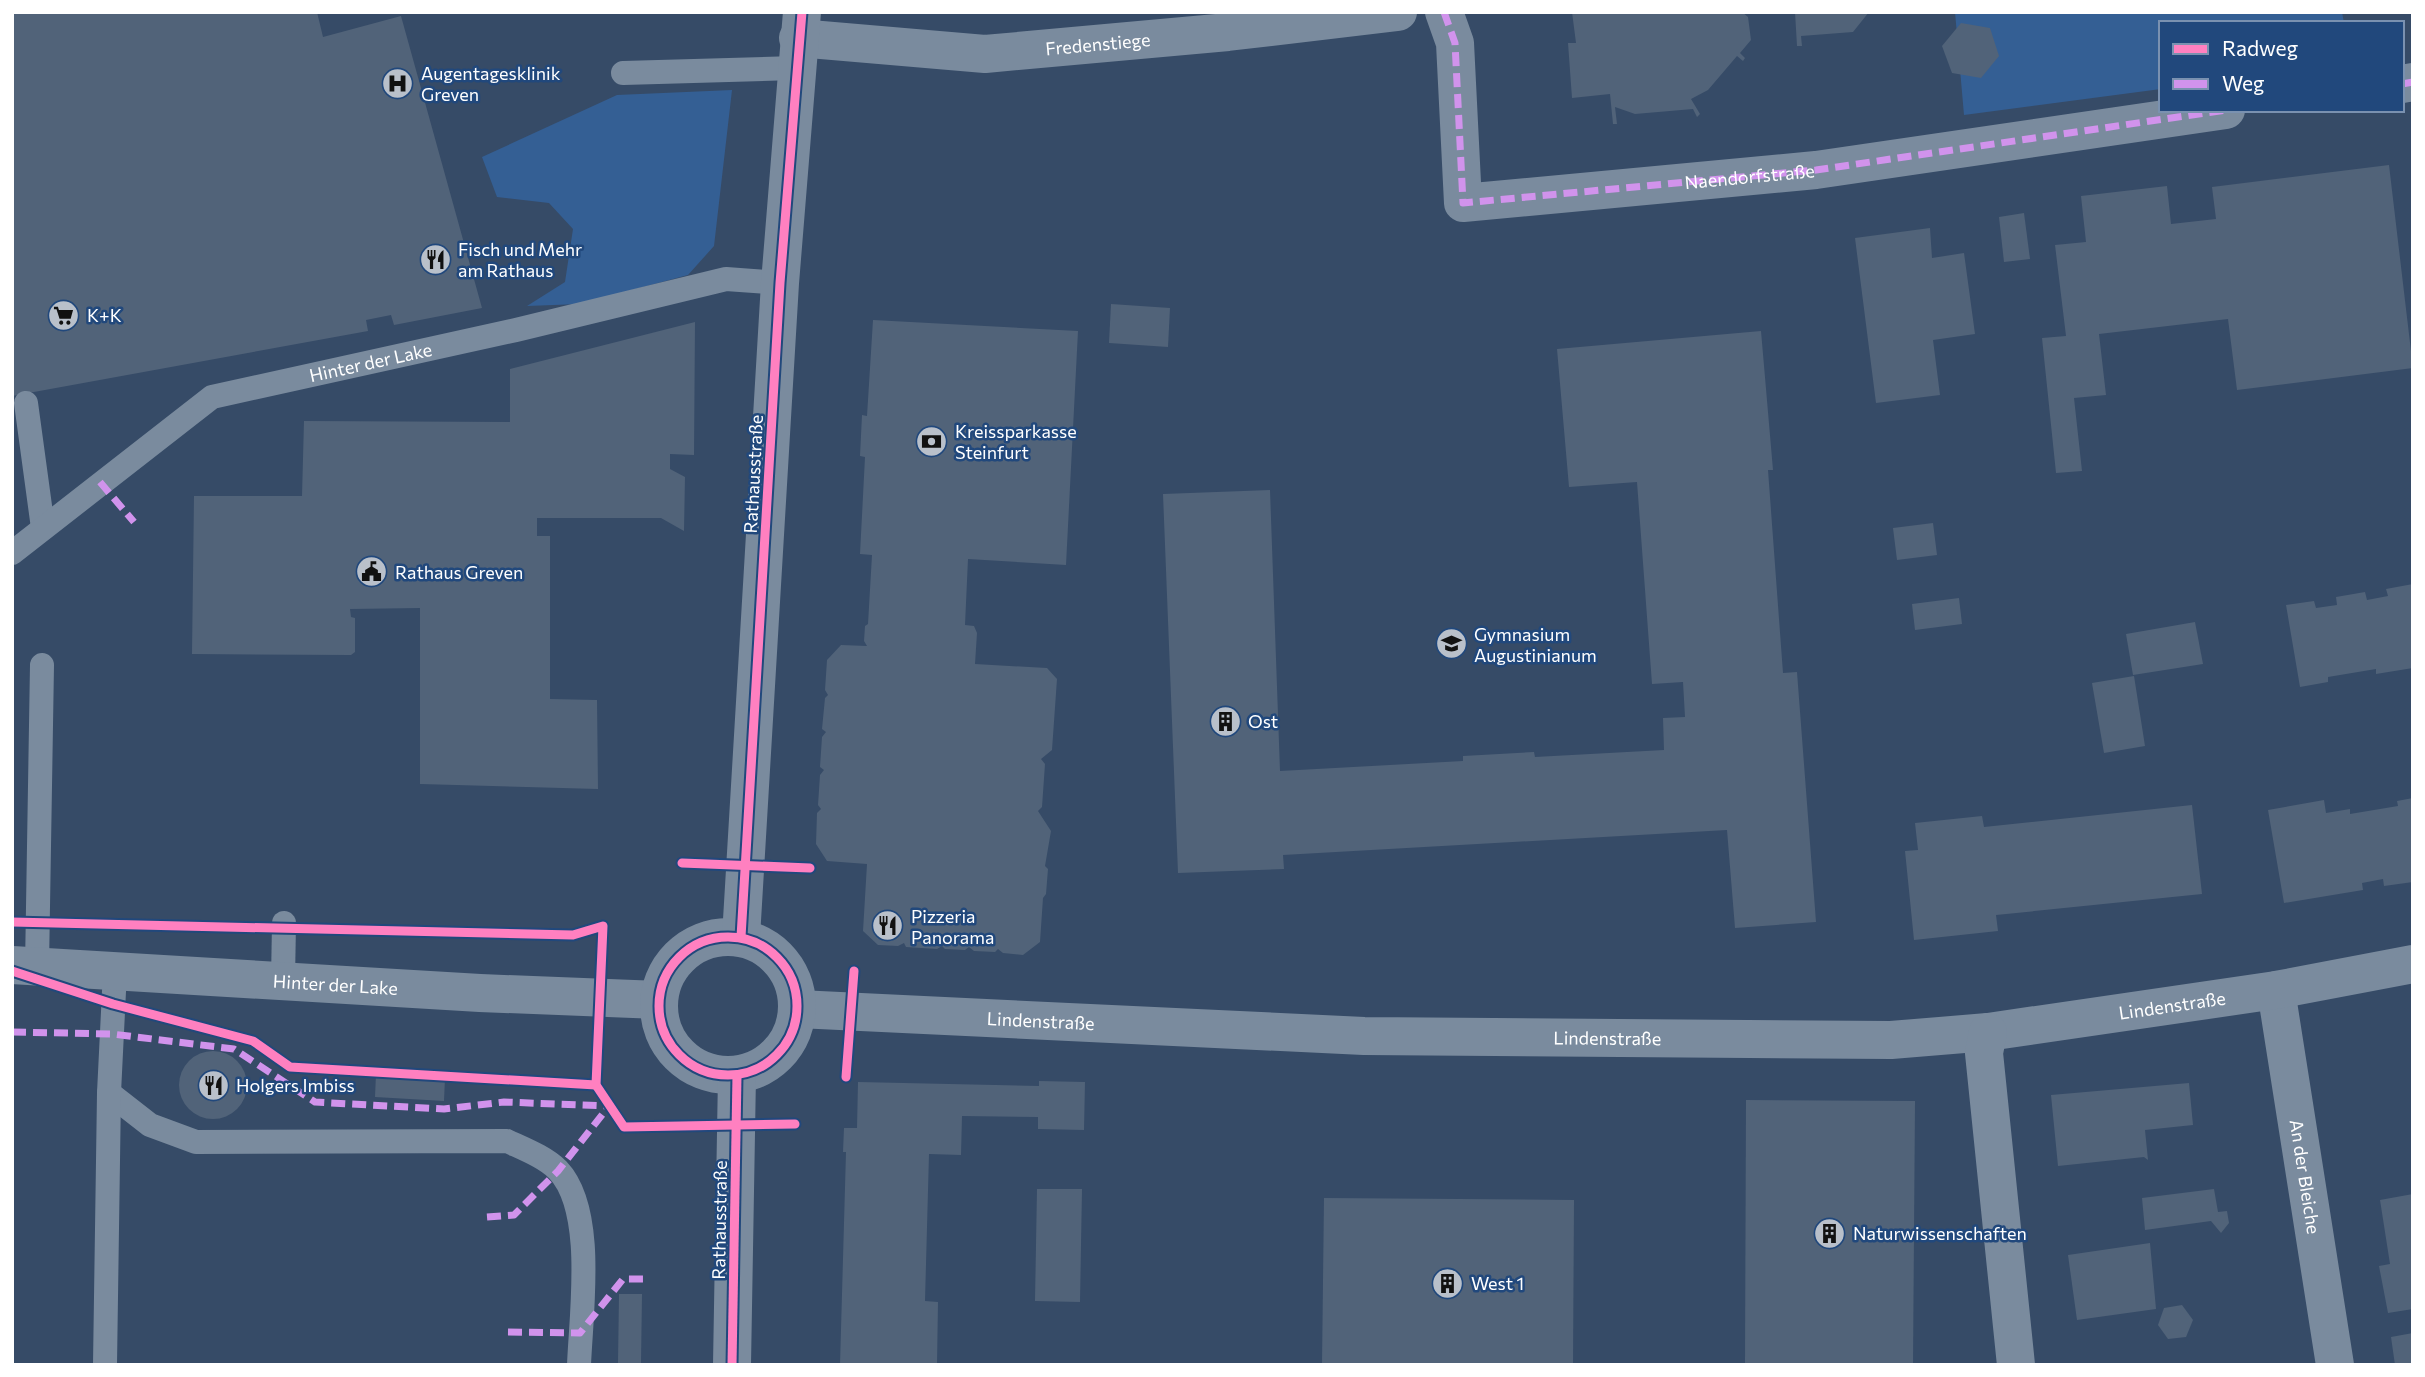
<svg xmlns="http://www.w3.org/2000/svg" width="2425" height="1377" viewBox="0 0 2425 1377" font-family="Commissioner,sans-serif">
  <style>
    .green { fill: #345f94 }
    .building { fill: #516379 }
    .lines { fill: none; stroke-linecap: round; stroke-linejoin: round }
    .service { stroke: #7a8b9e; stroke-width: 24 }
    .minor { stroke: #7a8b9e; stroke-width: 38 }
    .tertiary { stroke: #7a8b9e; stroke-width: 38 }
    .quiet { stroke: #d193ec; stroke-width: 7; stroke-dasharray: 14 7; stroke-linecap: butt }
    .cycleway-casing { stroke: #21487c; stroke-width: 13 }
    .cycleway { stroke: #ff80c0; stroke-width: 9 }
    .labels { text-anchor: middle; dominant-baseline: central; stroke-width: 5; stroke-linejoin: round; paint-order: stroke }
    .street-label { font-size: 18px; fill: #fff; stroke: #21487c }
    .poi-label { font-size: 18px; fill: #fff; stroke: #21487c; text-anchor: start }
  </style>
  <rect width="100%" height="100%" fill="#364b67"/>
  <g class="green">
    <path d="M 1955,12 L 2342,12 L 2344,23 L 2161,23 L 2161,89 L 1964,115 Z"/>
    <path d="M 732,90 L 714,246 L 688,275 L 580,304 L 527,306 L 565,282 L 573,229 L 549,203 L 497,197 L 482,157 L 617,95 Z"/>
  </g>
  <g class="building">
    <path d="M 12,12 L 317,12 L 323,37 L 401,16 L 482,308 L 394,325 L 391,315 L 366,320 L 368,331 L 12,396 Z"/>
    <path d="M 1572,12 L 1742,12 L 1748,17 L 1751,40 L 1740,53 L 1745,58 L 1743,61 L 1737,56 L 1708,90 L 1691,99 L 1700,114 L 1697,117 L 1693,109 L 1635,114 L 1615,107 L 1617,124 L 1613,124 L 1610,94 L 1572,98 L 1568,43 L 1576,43 Z"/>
    <path d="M 1795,12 L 1869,12 L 1853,32 L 1801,36 L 1802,46 L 1797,46 Z"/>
    <path d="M 1961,23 L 1990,28 L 1999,56 L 1981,78 L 1952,73 L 1942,46 Z"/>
    <path d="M 2389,165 L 2413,368 L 2237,390 L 2228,319 L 2099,334 L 2106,395 L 2074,398 L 2082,471 L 2056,473 L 2042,338 L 2066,336 L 2055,245 L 2086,242 L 2081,196 L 2167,186 L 2171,224 L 2216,219 L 2212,187 Z"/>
    <path d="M 2024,213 L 2030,259 L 2004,262 L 1999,217 Z"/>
    <path d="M 1930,228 L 1932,258 L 1964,253 L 1975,334 L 1933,340 L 1940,395 L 1876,403 L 1855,238 Z"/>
    <path d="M 1111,304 L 1170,308 L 1168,347 L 1109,343 Z"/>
    <path d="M 873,320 L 1078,331 L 1066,565 L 968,559 L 965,625 L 974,626 L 977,633 L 975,664 L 1047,668 L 1057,679 L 1052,750 L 1041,759 L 1045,764 L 1042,807 L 1038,811 L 1051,831 L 1045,866 L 1048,869 L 1046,894 L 1043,898 L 1040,942 L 1023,955 L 1003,953 L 998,949 L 995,952 L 974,951 L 969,947 L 965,950 L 945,949 L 942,946 L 937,949 L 906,947 L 904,943 L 898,946 L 878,945 L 863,931 L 867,864 L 827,861 L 816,844 L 817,813 L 821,809 L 818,805 L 820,775 L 824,770 L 820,767 L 822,737 L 826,732 L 822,729 L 825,698 L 828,695 L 825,690 L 827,660 L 841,645 L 867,646 L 864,641 L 865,626 L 868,624 L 872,555 L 860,554 L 865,457 L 860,456 L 862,415 L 867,416 Z"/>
    <path d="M 695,322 L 694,455 L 670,454 L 670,469 L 685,477 L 684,531 L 661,518 L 537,518 L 537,536 L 550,536 L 550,699 L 597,700 L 598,789 L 420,784 L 420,608 L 350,609 L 351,617 L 355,618 L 355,652 L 351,655 L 192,654 L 194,496 L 302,496 L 304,421 L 510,422 L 510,369 Z"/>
    <path d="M 1761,331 L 1773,470 L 1768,470 L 1783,673 L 1797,672 L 1816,922 L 1735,928 L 1727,830 L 1283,855 L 1284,869 L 1178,873 L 1163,494 L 1270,490 L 1280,771 L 1463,761 L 1463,756 L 1534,752 L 1535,757 L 1664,750 L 1663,718 L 1685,717 L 1683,682 L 1652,684 L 1637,482 L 1569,487 L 1557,349 Z"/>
    <path d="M 1933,523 L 1937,555 L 1897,560 L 1893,528 Z"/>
    <path d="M 2413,584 L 2413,668 L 2376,674 L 2376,669 L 2328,677 L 2328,682 L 2300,687 L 2286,605 L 2314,601 L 2316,608 L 2337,605 L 2336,597 L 2365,592 L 2367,600 L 2388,596 L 2386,589 Z"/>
    <path d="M 1959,598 L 1962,624 L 1915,630 L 1912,604 Z"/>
    <path d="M 2195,622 L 2203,664 L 2133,675 L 2126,634 Z"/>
    <path d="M 2134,676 L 2145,746 L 2104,753 L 2092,683 Z"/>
    <path d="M 2413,798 L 2413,882 L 2384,886 L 2383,879 L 2362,883 L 2363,890 L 2284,903 L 2268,810 L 2324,800 L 2326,813 L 2350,809 L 2350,814 L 2398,806 L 2397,801 Z"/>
    <path d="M 2192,805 L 2202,894 L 1996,915 L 1998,931 L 1914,940 L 1905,851 L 1918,850 L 1915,823 L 1982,816 L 1984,827 Z"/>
    <circle cx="213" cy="1085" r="34"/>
    <path d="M 376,1074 L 445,1078 L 444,1101 L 375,1097 Z"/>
    <path d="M 1039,1081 L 1085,1082 L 1084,1130 L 1038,1129 L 1038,1117 L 962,1116 L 961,1155 L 929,1154 L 925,1301 L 938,1302 L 937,1365 L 840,1365 L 846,1152 L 843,1152 L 844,1128 L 857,1128 L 858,1082 L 1039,1086 Z"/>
    <path d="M 2189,1083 L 2193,1125 L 2145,1130 L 2148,1160 L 2144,1157 L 2058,1166 L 2051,1095 Z"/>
    <path d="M 1746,1100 L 1915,1101 L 1913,1365 L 1745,1365 Z"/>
    <path d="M 1037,1189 L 1082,1189 L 1080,1302 L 1035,1301 Z"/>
    <path d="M 2214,1189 L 2218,1212 L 2227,1211 L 2229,1223 L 2221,1233 L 2211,1221 L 2145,1230 L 2142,1198 Z"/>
    <path d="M 2413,1194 L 2413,1309 L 2388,1313 L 2379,1266 L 2390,1264 L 2380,1200 Z"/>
    <path d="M 1324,1198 L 1574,1200 L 1573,1365 L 1322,1365 Z"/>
    <path d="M 2150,1243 L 2156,1309 L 2077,1320 L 2068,1255 Z"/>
    <path d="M 619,1294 L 642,1294 L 641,1363 L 618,1363 Z"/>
    <path d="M 2182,1305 L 2193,1320 L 2186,1337 L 2168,1339 L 2158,1325 L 2164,1308 Z"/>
    <path d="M 2413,1333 L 2413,1365 L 2395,1365 L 2391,1337 Z"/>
  </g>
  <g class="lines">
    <g class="service">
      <path d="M 623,73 L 795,68"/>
      <path d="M 26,403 L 43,528"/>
      <path id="s1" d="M 12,553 L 212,397 L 516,330 L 726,279 L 780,283"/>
      <path d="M 37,967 L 42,665"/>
      <path d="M 283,980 L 284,923"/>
      <path d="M 109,1093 L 150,1125 L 196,1142 L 507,1141 C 524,1149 545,1157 558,1170 C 596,1210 581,1313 579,1365"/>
      <path d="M 105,1365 L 109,1093 L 115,971"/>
    </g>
    <g class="minor">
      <path d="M 1444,12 L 1455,43 L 1463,203 L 1816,170 L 2226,110"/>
      <path id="s2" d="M 798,38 L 985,54 L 1228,32 L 1398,12"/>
      <path d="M 2402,84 L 2413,82"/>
      <path id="s3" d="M 12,965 L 480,993 L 659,1000"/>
      <path id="s4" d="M 2276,990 L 2335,1365"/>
      <path id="s5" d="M 798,1009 L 1364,1036 L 1891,1040 L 1988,1032 L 2276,990 L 2413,964"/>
      <path d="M 1988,1032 L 1984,1053 L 2016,1365"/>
    </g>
    <g class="tertiary">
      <circle cx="728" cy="1006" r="69"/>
      <path d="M 741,937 L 780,283 L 802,12"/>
      <path d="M 732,1365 L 737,1075"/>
    </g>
    <g class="quiet">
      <path id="s6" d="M 1444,12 L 1455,43 L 1463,203 L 1816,170 L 2226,110"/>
      <path d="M 2402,84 L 2413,82"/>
      <path d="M 100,482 L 134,522"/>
      <path d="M 12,1032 L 112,1034 L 234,1049 L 315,1102 L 444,1109 L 504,1102 L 609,1106"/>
      <path d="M 487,1217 L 514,1215 L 558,1171 L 609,1106"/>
      <path d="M 508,1332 L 580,1333 L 623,1279 L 644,1279"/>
      <path d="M 791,1365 L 791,1364"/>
    </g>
    <defs>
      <g id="cycleway">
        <path d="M 682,863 L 810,868"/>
        <path d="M 12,922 L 573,935 L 603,926 L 596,1085 L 624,1127 L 795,1124"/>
        <circle cx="728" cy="1006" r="69"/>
        <path d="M 741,937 L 780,283 L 802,12"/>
        <path d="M 12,971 L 113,1004 L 253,1041 L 290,1067 L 596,1085"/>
        <path d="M 846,1077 L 854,971"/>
        <path d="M 732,1365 L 737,1075"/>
      </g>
    </defs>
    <use href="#cycleway" class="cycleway-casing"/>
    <use href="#cycleway" class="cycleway"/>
  </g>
  <defs>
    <symbol id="hospital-disc" viewBox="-11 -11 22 22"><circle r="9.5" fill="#b9c0ca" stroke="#21487c"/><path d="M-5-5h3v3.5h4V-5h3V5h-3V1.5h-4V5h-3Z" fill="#111"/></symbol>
    <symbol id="restaurant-disc" viewBox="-11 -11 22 22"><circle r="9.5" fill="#b9c0ca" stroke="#21487c"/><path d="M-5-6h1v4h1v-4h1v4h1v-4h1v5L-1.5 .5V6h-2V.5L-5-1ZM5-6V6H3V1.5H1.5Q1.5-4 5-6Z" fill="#111"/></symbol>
    <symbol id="supermarket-disc" viewBox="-11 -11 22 22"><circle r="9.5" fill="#b9c0ca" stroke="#21487c"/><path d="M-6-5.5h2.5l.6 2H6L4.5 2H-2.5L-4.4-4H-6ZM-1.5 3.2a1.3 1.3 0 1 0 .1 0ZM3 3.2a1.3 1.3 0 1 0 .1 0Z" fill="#111"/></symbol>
    <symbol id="bank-disc" viewBox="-11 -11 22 22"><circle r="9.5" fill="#b9c0ca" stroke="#21487c"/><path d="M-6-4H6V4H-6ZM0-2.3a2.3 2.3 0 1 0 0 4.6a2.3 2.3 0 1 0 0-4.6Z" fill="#111"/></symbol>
    <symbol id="civic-disc" viewBox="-11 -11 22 22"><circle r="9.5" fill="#b9c0ca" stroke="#21487c"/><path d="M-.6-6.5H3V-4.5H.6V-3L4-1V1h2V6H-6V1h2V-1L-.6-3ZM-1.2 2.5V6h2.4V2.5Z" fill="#111"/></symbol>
    <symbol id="school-disc" viewBox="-11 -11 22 22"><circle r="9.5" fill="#b9c0ca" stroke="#21487c"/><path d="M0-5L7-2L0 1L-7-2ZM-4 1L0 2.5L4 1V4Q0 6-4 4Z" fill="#111"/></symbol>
    <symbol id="building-disc" viewBox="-11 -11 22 22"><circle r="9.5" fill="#b9c0ca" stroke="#21487c"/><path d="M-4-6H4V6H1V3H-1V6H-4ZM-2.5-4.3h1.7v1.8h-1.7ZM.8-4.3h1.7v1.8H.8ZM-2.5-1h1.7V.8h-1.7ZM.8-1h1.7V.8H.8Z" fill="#111"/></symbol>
  </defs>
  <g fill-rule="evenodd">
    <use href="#hospital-disc" x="380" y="66" width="35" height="35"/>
    <use href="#restaurant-disc" x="418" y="242" width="35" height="35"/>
    <use href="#supermarket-disc" x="46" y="298" width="35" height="35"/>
    <use href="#bank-disc" x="914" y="424" width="35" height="35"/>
    <use href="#civic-disc" x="354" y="554" width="35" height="35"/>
    <use href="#school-disc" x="1434" y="626" width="35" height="35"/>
    <use href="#building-disc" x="1208" y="704" width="35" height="35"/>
    <use href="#restaurant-disc" x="870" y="908" width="35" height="35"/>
    <use href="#restaurant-disc" x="196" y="1068" width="35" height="35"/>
    <use href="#building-disc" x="1812" y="1216" width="35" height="35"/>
    <use href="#building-disc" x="1430" y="1266" width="35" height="35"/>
  </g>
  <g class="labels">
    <g class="street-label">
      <text stroke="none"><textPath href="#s2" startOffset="301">Fredenstiege</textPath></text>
      <text stroke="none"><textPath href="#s6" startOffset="481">Naendorfstraße</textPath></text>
      <text stroke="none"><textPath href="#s1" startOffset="416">Hinter der Lake</textPath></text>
      <text transform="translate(753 474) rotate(-87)">Rathausstraße</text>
      <text stroke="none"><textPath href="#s3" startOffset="324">Hinter der Lake</textPath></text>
      <text stroke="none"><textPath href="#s5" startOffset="1377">Lindenstraße</textPath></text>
      <text stroke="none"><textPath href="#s5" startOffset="243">Lindenstraße</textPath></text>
      <text stroke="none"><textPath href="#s5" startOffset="810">Lindenstraße</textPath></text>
      <text stroke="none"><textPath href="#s4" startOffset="189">An der Bleiche</textPath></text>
      <text transform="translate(719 1220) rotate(-89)">Rathausstraße</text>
    </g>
    <g class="poi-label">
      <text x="421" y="73">Augentagesklinik<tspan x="421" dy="21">Greven</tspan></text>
      <text x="458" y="249">Fisch und Mehr<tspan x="458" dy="21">am Rathaus</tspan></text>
      <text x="87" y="315">K+K</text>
      <text x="955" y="431">Kreissparkasse<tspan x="955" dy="21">Steinfurt</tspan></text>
      <text x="395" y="572">Rathaus Greven</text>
      <text x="1474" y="634">Gymnasium<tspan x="1474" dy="21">Augustinianum</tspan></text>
      <text x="1248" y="721">Ost</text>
      <text x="911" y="916">Pizzeria<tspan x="911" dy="21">Panorama</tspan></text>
      <text x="236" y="1085">Holgers Imbiss</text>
      <text x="1853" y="1233">Naturwissenschaften</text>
      <text x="1471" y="1283">West 1</text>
    </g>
  </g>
  <rect width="2425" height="1377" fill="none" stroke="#ffffff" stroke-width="28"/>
  <rect x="2159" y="21" width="245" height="91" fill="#21487c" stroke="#7a91b0" stroke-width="2"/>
  <rect x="2173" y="44" width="35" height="10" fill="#ff80c0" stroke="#7a91b0" stroke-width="2"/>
  <text x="2222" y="56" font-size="21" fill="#ffffff">Radweg</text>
  <rect x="2173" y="79" width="35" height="10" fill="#d193ec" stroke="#7a91b0" stroke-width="2"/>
  <text x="2222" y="91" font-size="21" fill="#ffffff">Weg</text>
</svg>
